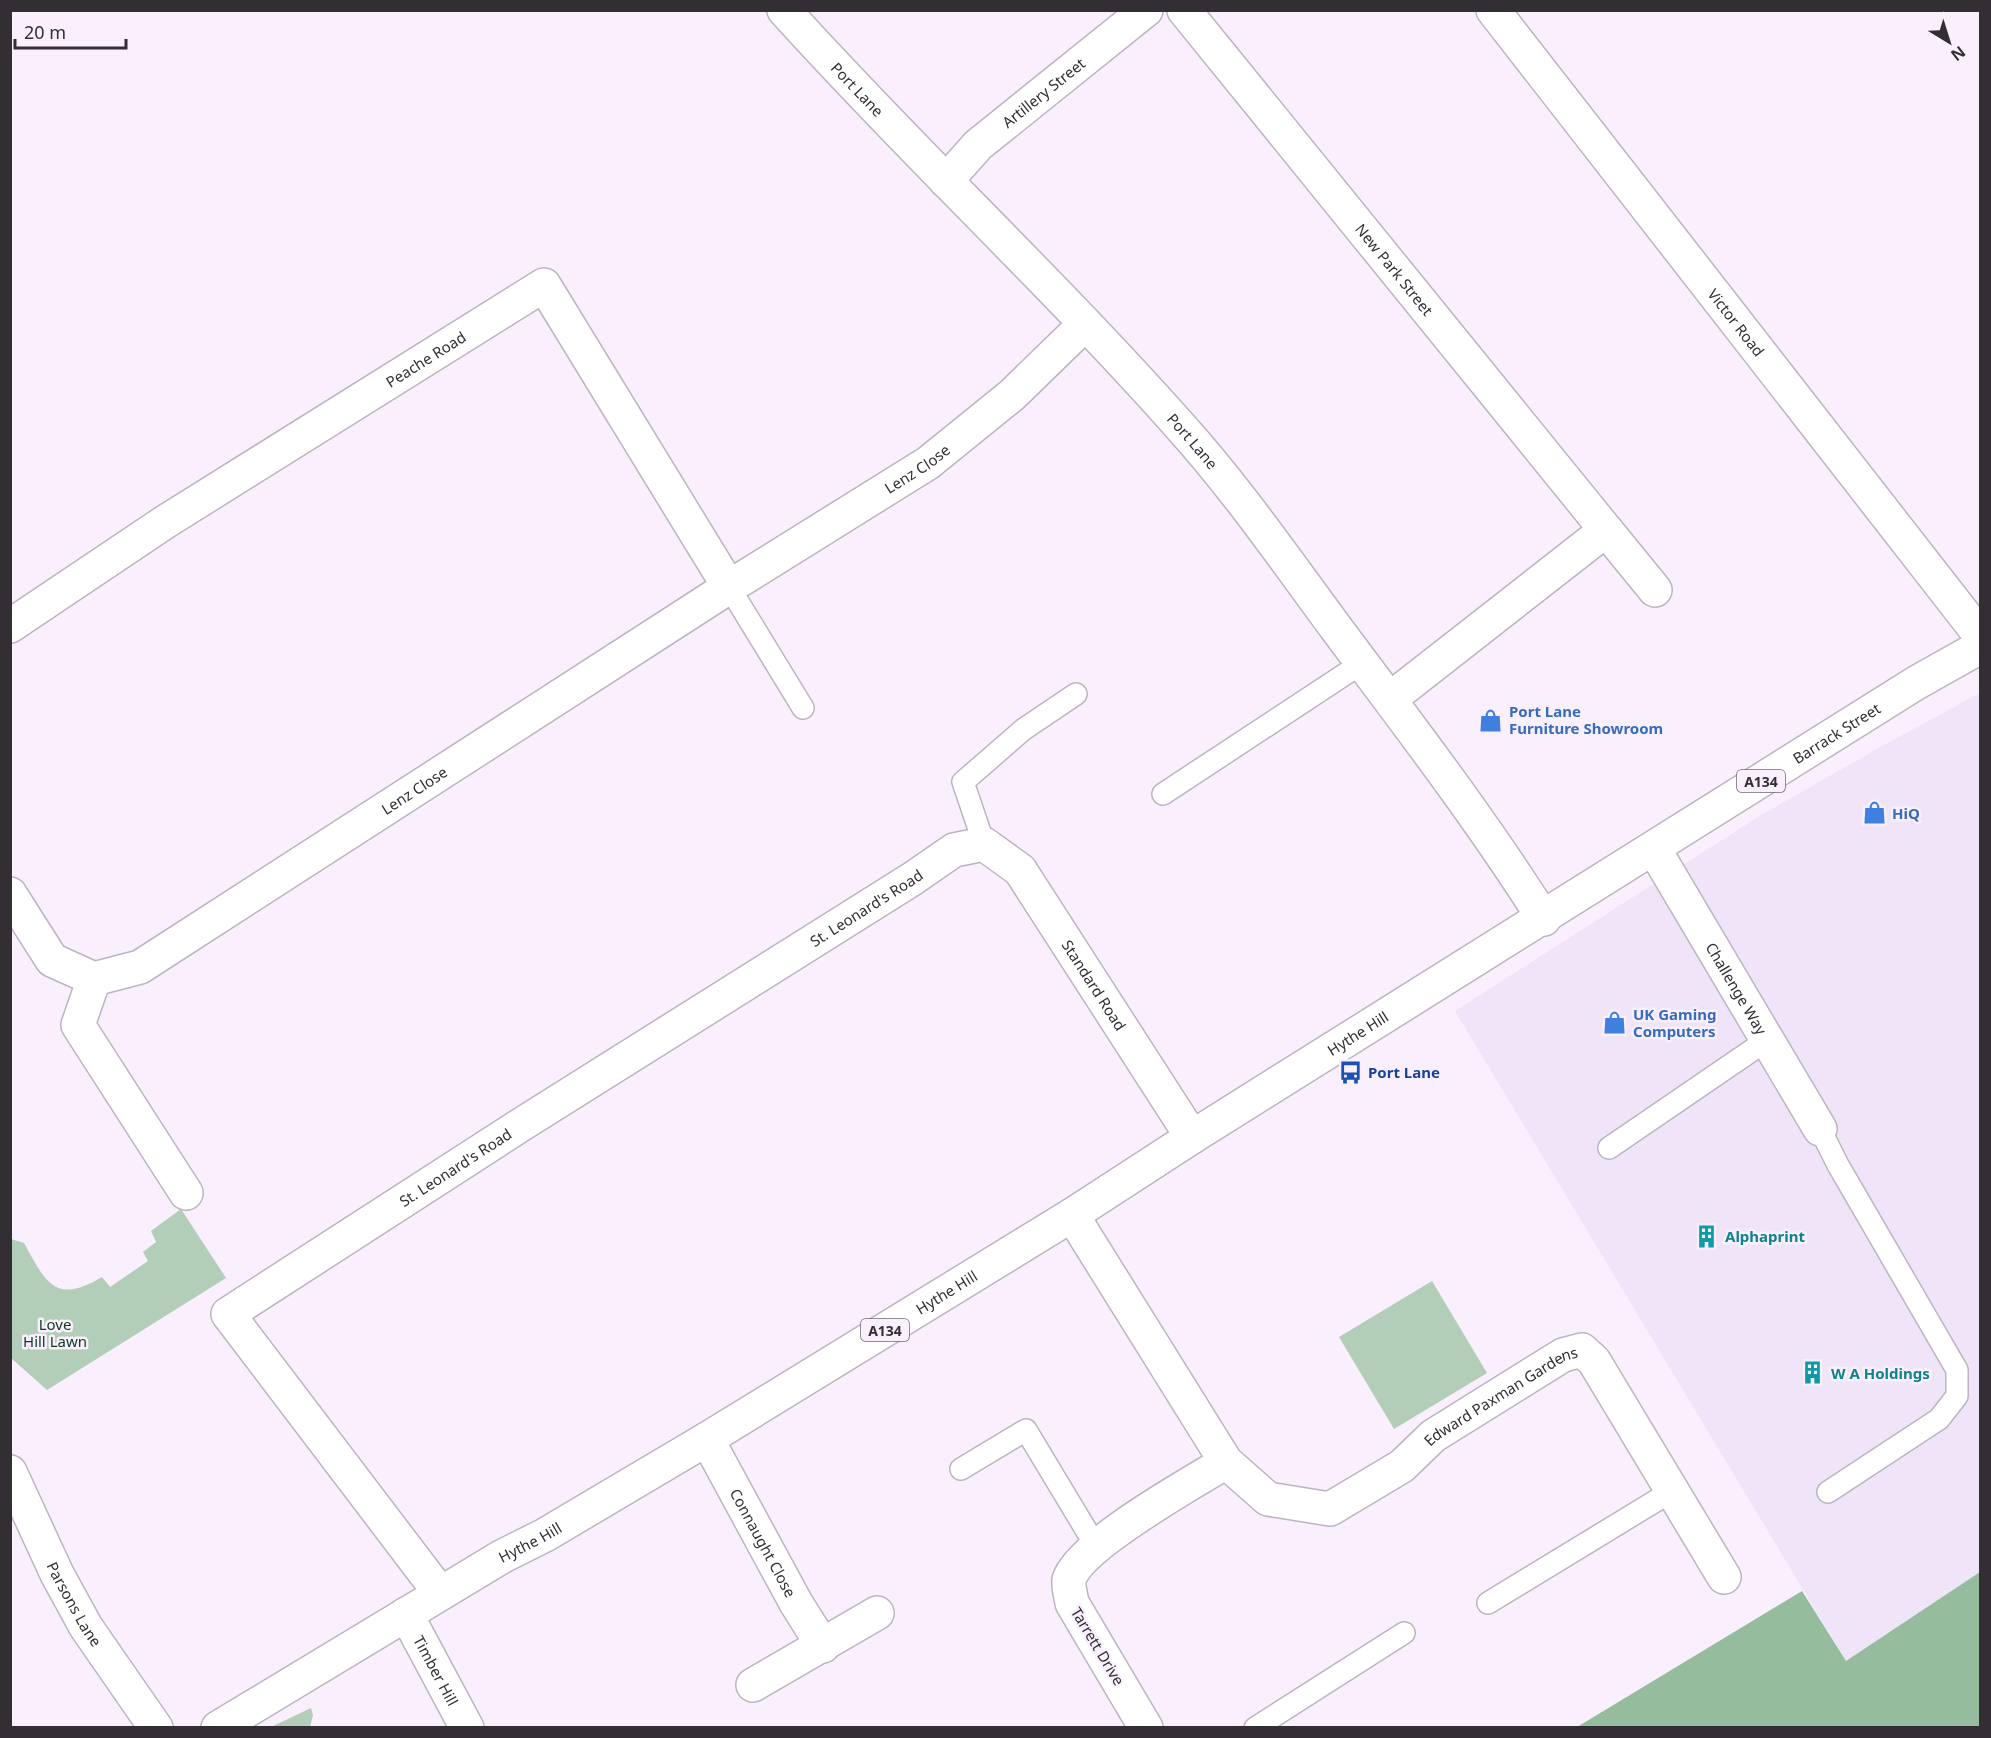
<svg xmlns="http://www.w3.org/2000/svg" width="1991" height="1738" viewBox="0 0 1991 1738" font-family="'Noto Sans',sans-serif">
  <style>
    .commercial { fill: #f0e4f9 }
    .green { fill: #b3ceb8 }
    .forest { fill: #95bc9d }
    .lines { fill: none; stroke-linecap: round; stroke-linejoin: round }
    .lane-casing { stroke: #beb4c1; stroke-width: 24 }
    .street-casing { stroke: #beb4c1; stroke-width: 36 }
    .primary-casing { stroke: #beb4c1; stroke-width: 36 }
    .lane { stroke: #fff; stroke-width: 21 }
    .street { stroke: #fff; stroke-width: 33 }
    .primary { stroke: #fff; stroke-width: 33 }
    .labels { text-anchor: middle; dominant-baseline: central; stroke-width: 5; stroke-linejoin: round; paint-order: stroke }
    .shield { fill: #faeffd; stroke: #6e6870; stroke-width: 1.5 }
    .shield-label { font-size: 14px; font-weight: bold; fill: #322e34 }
    .street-label { font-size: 15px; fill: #322e34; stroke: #faeffd }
    .shop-label { font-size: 15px; font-weight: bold; fill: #366cbe; stroke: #faeffd; text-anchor: start }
    .transit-label { font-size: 15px; font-weight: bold; fill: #164399; stroke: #faeffd; text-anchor: start }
    .culture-label { font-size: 15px; font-weight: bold; fill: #0d838f; stroke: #faeffd; text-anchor: start }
    .park-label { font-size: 15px; fill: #0c3b1d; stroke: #faeffd }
  </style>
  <rect width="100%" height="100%" fill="#faeffd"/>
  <path class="commercial" d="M 1980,693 L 1980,1572 L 1846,1661 L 1455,1011 L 1758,817 L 1882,746 Z"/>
  <g class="green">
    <path d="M 181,1209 L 226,1278 L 47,1390 L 11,1358 L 11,1239 L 24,1243 C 46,1283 55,1305 102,1277 L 110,1287 L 148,1261 L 143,1252 L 156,1242 L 151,1231 Z"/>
    <path d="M 1432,1281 L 1487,1373 L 1394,1429 L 1339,1337 Z"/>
    <path d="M 311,1708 L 313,1715 L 310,1727 L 271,1727 Z"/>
  </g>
  <path class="forest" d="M 1980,1572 L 1980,1727 L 1577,1727 L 1802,1591 L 1846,1661 Z"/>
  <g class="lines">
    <defs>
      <g id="lane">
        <path d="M 729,587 L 803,708"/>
        <path d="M 1163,794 L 1362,663"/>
        <path d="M 984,844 L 963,782 L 1024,729 L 1076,694"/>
        <path d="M 1820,1129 L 1838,1165 L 1957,1370 L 1957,1396 L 1939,1419 L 1828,1492"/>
        <path d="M 1609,1148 L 1767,1040"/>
        <path d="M 961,1469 L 1026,1430 L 1097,1548"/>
        <path d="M 1488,1603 L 1672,1491"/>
        <path d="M 1255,1728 L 1404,1633"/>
      </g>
      <g id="street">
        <path id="s1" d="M 784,10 C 912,152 1052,282 1179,425 C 1236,488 1285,559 1336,628 C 1407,723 1480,818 1544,919"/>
        <path id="s2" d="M 1184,10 L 1606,530 L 1390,699"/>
        <path id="s3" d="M 1493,10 L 1980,635"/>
        <path id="s4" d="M 946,181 L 978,145 L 1146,10"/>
        <path d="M 1606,530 L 1655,590"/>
        <path id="s5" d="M 10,626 L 165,522 L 544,285 L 729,587"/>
        <path id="s6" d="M 1654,849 L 1820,1129"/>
        <path id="s7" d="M 10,894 L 52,960 L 94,979 L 140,967 L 729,587 L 928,463 L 1012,395 L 1085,324"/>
        <path d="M 94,979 L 78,1025 L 186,1193"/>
        <path id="s8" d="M 1072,1215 L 1226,1462 L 1268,1499 L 1330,1509 L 1402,1466 L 1433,1436 L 1563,1355 L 1582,1350 L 1594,1361 L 1724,1577"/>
        <path id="s9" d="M 707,1439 L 796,1603 L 823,1646"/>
        <path id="s10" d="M 10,1472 L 57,1574 L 86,1627 L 156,1728"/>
        <path id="s11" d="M 440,1593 L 228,1314 L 519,1126 L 912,879 L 954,850 L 984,844 L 1020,870 L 1192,1137"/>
        <path id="s12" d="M 406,1614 L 467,1728"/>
        <path d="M 753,1685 L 877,1613"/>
        <path d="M 1146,1728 L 1072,1603 C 1071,1596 1068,1586 1069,1580 C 1079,1545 1192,1483 1226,1462"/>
      </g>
      <g id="primary">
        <path id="s13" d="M 218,1728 L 503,1556 L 545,1535 L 707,1439 L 1072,1215 L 1192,1137 L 1916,683 L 1980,647"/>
      </g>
    </defs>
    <use href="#lane" class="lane-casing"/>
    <use href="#street" class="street-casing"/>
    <use href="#primary" class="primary-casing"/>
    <use href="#lane" class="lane"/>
    <use href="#street" class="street"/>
    <use href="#primary" class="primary"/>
  </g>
  <defs>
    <symbol id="shop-bare" viewBox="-9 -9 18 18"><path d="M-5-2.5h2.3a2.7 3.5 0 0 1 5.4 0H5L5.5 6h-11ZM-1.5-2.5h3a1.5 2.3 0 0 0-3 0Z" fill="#3f7fe0" stroke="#faeffd" stroke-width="2.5" paint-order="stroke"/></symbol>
    <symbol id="bus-bare" viewBox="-9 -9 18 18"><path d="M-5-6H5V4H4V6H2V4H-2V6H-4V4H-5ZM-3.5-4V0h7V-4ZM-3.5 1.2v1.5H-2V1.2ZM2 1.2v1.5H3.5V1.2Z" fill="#1a4fb4" stroke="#faeffd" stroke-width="2.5" paint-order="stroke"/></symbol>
    <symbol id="building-bare" viewBox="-9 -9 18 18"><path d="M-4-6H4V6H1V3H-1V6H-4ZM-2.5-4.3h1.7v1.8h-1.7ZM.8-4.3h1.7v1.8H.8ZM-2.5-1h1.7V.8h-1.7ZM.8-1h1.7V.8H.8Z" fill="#0f9aa8" stroke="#faeffd" stroke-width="2.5" paint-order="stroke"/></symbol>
  </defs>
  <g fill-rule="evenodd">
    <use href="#shop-bare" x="1474" y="704" width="33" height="33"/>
    <use href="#shop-bare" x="1858" y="796" width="33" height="33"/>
    <use href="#shop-bare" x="1598" y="1006" width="33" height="33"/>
    <use href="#bus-bare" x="1334" y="1056" width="33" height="33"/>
    <use href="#building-bare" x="1690" y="1220" width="33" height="33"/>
    <use href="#building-bare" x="1796" y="1356" width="33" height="33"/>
  </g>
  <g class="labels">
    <g class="shield">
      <rect x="1737" y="770" width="48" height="22" rx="4.5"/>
      <rect x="861" y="1319" width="48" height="22" rx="4.5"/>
    </g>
    <g class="shield-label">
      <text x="1761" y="781">A134</text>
      <text x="885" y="1330">A134</text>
    </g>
    <g class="street-label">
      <text stroke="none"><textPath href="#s1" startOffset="108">Port Lane</textPath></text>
      <text stroke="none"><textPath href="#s4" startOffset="132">Artillery Street</textPath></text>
      <text stroke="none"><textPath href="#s2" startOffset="334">New Park Street</textPath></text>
      <text stroke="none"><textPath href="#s3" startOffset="396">Victor Road</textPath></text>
      <text stroke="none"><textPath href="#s5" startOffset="494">Peache Road</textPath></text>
      <text stroke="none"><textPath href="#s1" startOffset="594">Port Lane</textPath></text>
      <text stroke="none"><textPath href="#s7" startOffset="1095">Lenz Close</textPath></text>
      <text stroke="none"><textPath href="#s13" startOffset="1900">Barrack Street</textPath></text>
      <text stroke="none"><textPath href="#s7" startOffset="498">Lenz Close</textPath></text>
      <text stroke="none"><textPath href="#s11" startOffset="1107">St. Leonard's Road</textPath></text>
      <text stroke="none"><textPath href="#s11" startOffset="1424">Standard Road</textPath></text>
      <text stroke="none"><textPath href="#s6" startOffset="162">Challenge Way</textPath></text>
      <text stroke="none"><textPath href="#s13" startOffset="1335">Hythe Hill</textPath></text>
      <text stroke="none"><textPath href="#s11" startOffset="621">St. Leonard's Road</textPath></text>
      <text stroke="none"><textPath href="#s13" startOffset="849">Hythe Hill</textPath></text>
      <text stroke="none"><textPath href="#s8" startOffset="616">Edward Paxman Gardens</textPath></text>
      <text stroke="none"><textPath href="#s13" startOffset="363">Hythe Hill</textPath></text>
      <text stroke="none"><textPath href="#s9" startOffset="118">Connaught Close</textPath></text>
      <text stroke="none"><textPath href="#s10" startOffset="147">Parsons Lane</textPath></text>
      <text transform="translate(1098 1646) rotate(59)">Tarrett Drive</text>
      <text stroke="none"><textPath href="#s12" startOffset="64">Timber Hill</textPath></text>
    </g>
    <g class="shop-label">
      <text x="1509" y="711">Port Lane<tspan x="1509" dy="17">Furniture Showroom</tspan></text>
      <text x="1892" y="813">HiQ</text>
      <text x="1633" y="1014">UK Gaming<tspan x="1633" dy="17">Computers</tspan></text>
    </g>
    <g class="transit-label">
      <text x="1368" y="1072">Port Lane</text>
    </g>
    <g class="culture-label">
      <text x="1725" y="1236">Alphaprint</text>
      <text x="1831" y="1373">W A Holdings</text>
    </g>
    <g class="park-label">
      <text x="55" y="1324">Love<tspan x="55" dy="17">Hill Lawn</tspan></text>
    </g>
  </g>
  <rect width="1991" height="1738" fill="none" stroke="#322e34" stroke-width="24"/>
  <g transform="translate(1949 42) rotate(142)" stroke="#faeffd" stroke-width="4.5" paint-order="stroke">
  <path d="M0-4.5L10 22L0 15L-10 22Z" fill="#322e34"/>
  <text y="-9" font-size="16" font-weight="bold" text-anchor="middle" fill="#322e34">N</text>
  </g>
  <path d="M15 39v9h111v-9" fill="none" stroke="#322e34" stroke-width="3"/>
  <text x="24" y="39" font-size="18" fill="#322e34" stroke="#faeffd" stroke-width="4.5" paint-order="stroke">20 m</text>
</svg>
